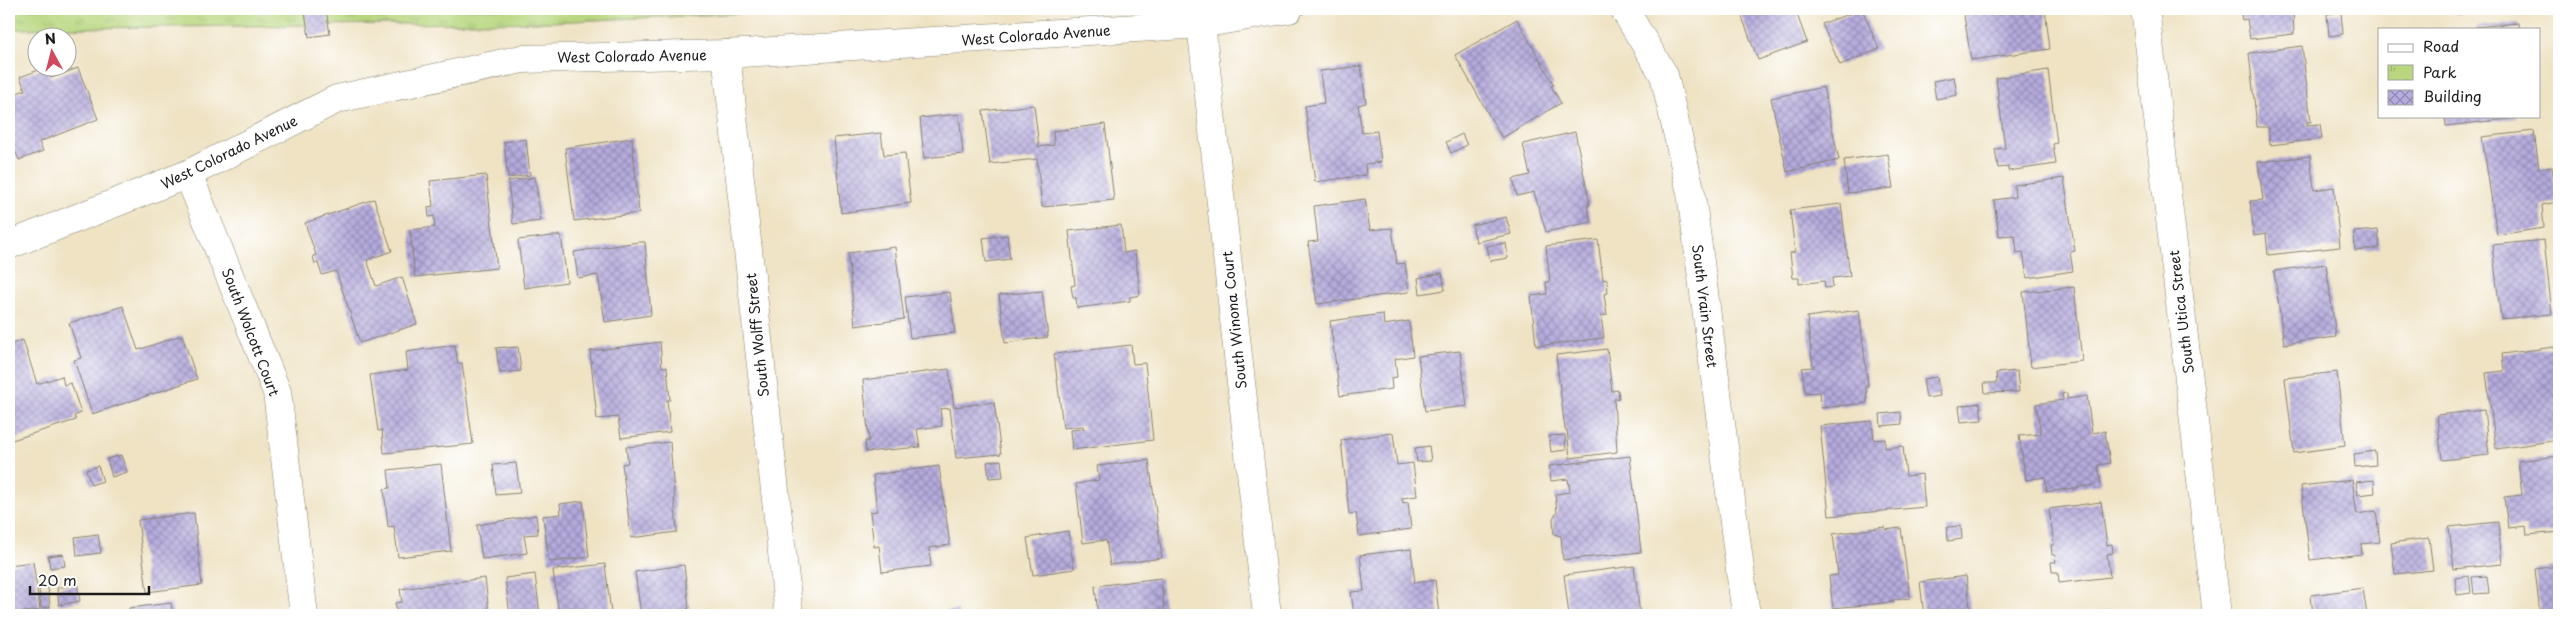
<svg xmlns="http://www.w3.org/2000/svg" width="2568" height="624" viewBox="0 0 2568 624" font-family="'Playpen Sans',sans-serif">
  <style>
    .park { fill: url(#park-tufts); stroke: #6a794c }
    .building { fill: url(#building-cross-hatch) }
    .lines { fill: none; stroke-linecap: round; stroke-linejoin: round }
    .minor-casing { stroke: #868070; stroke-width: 29 }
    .path { stroke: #868070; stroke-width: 3; stroke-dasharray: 1 4; stroke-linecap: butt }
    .minor { stroke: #fff; stroke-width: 28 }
    .labels { text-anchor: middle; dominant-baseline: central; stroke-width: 5; stroke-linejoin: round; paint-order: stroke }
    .street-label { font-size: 14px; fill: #1c1c1c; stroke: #fff }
  </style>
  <defs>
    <pattern id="park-tufts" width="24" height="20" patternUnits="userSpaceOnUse" patternTransform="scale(1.25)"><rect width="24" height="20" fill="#b7d67d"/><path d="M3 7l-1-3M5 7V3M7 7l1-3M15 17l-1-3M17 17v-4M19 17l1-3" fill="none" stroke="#9db76b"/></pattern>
    <pattern id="building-cross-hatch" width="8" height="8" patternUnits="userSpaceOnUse" patternTransform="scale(1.25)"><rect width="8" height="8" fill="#b5abdd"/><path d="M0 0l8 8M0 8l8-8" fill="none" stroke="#928ab2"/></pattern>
  </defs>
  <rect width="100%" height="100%" fill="#fff"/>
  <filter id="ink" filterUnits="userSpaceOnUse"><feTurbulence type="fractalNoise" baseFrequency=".02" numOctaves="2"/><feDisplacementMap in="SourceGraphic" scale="10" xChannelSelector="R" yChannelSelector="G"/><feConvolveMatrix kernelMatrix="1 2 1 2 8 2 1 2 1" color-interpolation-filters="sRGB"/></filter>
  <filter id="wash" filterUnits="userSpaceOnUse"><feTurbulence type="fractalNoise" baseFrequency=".0096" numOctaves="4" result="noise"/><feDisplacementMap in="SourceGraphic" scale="20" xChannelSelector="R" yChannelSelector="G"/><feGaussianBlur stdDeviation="1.12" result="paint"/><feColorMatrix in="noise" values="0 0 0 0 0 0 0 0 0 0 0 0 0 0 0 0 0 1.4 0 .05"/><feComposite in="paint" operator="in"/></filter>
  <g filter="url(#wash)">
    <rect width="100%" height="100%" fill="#efe3c4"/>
    <path class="park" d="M 9,9 L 833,9 L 551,22 L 9,29 Z"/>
    <g id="blocks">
      <g class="building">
        <path d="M 1739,9 L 1795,9 L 1807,42 L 1758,60 Z"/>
        <path d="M 1862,9 L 1879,49 L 1840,65 L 1822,24 Z"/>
        <path d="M 1963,9 L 2045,9 L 2050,49 L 1971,60 Z"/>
        <path d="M 2240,9 L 2293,9 L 2294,34 L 2250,39 L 2247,19 L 2242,20 Z"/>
        <path d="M 2456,9 L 2485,9 L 2485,10 L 2457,14 Z"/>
        <path d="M 326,10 L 330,34 L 309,37 L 305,13 Z"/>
        <path d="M 2341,12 L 2343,34 L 2329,36 L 2327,14 Z"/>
        <path d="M 1517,19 L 1554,85 L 1551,86 L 1561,103 L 1502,138 L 1455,55 Z"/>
        <path d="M 2518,23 L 2519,29 L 2476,29 L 2476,27 Z"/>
        <path d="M 2302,46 L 2311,122 L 2307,122 L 2307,125 L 2320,124 L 2322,139 L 2270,145 L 2268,127 L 2257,127 L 2249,53 Z"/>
        <path d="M 1361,66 L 1366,103 L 1358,105 L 1362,133 L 1377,131 L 1381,162 L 1365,164 L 1366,175 L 1315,182 L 1305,106 L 1324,103 L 1320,71 Z"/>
        <path d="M 44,68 L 47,68 L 51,78 L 78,68 L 98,119 L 39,142 L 43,151 L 19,160 L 13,146 L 9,148 L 9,96 L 25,90 L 20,77 Z"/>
        <path d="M 2048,70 L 2057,143 L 2053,144 L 2056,164 L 2008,171 L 2008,167 L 1998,168 L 1995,149 L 2005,148 L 1996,78 Z"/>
        <path d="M 1954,77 L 1957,95 L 1936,99 L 1933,81 Z"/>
        <path d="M 1823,87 L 1839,160 L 1787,172 L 1771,98 Z"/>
        <path d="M 1034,105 L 1039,147 L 1054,145 L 1053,131 L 1105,124 L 1114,200 L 1042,207 L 1037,159 L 990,164 L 983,111 Z"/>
        <path d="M 959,114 L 963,154 L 924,158 L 920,118 Z"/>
        <path d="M 2445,116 L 2517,116 L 2517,118 L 2446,126 Z"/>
        <path d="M 2534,131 L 2539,169 L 2552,167 L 2557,202 L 2542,205 L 2544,228 L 2497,235 L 2482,137 Z"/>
        <path d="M 1575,132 L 1590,205 L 1587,206 L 1591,222 L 1546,232 L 1534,192 L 1517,196 L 1513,179 L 1530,175 L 1523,144 Z"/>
        <path d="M 881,133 L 884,155 L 905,153 L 911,203 L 841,213 L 834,138 Z"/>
        <path d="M 1462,134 L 1467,145 L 1451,153 L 1446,142 Z"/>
        <path d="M 632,138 L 639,213 L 574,221 L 565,148 Z"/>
        <path d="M 526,139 L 530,175 L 508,178 L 504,142 Z"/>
        <path d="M 1888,154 L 1893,188 L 1848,193 L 1844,160 Z"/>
        <path d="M 2310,156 L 2314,190 L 2334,187 L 2340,247 L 2268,255 L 2266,234 L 2254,236 L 2250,201 L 2263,200 L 2258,162 Z"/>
        <path d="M 486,175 L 497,268 L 415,277 L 410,230 L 435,227 L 434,216 L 429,217 L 428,207 L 433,206 L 430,181 Z"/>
        <path d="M 535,177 L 541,221 L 513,224 L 508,181 Z"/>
        <path d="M 2064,178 L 2075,251 L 2070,252 L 2073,271 L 2027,278 L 2023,252 L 2017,253 L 2015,235 L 1999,236 L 1994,200 L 2015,197 L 2014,185 Z"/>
        <path d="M 374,199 L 392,251 L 367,260 L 376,286 L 402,277 L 417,324 L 360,343 L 336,271 L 322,275 L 318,263 L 315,264 L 313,256 L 316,255 L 305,223 Z"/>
        <path d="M 1365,199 L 1370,230 L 1392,228 L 1397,264 L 1405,263 L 1409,292 L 1317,304 L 1308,242 L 1318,241 L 1314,206 Z"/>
        <path d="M 1841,204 L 1850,276 L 1832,278 L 1833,287 L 1825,288 L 1824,281 L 1799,284 L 1799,278 L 1793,278 L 1790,253 L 1795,252 L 1790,210 Z"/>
        <path d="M 1506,217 L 1511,234 L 1476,242 L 1472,225 Z"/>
        <path d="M 1121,225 L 1124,253 L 1135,251 L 1140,295 L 1130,297 L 1130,301 L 1077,308 L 1076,298 L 1073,298 L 1071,286 L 1075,285 L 1069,231 Z"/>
        <path d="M 2378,230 L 2380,248 L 2355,251 L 2354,232 Z"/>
        <path d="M 561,235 L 567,282 L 524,288 L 518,240 Z"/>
        <path d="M 1007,235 L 1010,259 L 986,262 L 983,238 Z"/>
        <path d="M 1598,240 L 1603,280 L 1607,279 L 1608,293 L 1604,294 L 1607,315 L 1601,316 L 1604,338 L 1536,346 L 1531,296 L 1547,294 L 1546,282 L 1550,282 L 1546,246 Z"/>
        <path d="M 2544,240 L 2552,314 L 2501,319 L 2492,245 Z"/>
        <path d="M 638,242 L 645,242 L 651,315 L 605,322 L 598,275 L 578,278 L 574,252 Z"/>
        <path d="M 1506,243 L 1508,258 L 1490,261 L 1487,246 Z"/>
        <path d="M 895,247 L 904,319 L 855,326 L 848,253 Z"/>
        <path d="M 2326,264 L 2336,337 L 2284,344 L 2274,271 Z"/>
        <path d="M 1442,273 L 1445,290 L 1420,294 L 1418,278 Z"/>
        <path d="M 2074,287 L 2082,361 L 2031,367 L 2023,292 Z"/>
        <path d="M 1042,291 L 1048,337 L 1005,343 L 999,295 Z"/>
        <path d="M 950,292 L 955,333 L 910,338 L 905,297 Z"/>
        <path d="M 123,306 L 138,350 L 182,335 L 197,379 L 92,414 L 74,360 L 81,358 L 69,323 Z"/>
        <path d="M 1859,310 L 1868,386 L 1866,386 L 1867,403 L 1821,408 L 1820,392 L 1805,393 L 1802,368 L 1813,367 L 1807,317 Z"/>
        <path d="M 1383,314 L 1384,325 L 1409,321 L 1413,356 L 1395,359 L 1397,377 L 1391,378 L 1392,389 L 1340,396 L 1330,321 Z"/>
        <path d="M 23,340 L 37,384 L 62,376 L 64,385 L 71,383 L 81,413 L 74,416 L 76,420 L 9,441 L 9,345 Z"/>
        <path d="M 660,342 L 662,367 L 667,367 L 670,400 L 667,400 L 670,432 L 621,438 L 618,417 L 597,419 L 590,351 Z"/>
        <path d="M 455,345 L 458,364 L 462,363 L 473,444 L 384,453 L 382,430 L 378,431 L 370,375 L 408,370 L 406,352 Z"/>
        <path d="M 1131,345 L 1133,364 L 1145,363 L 1153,440 L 1072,450 L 1070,430 L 1084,429 L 1083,426 L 1063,428 L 1054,354 Z"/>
        <path d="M 506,347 L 506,348 L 518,347 L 521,371 L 500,373 L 496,348 Z"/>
        <path d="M 2554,347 L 2557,365 L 2559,365 L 2559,440 L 2496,449 L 2486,373 L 2504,371 L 2502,354 Z"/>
        <path d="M 1607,349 L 1612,391 L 1618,390 L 1619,398 L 1614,399 L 1617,452 L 1570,458 L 1567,430 L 1565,430 L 1556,355 Z"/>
        <path d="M 1460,351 L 1467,406 L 1425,411 L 1418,356 Z"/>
        <path d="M 949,369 L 954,407 L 994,402 L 1001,454 L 956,458 L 950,408 L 940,409 L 942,426 L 917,429 L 920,447 L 866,452 L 865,441 L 869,441 L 863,380 Z"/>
        <path d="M 2017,371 L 2019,392 L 1985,393 L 1984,383 L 1997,383 L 1996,373 Z"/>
        <path d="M 2337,372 L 2345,446 L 2294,453 L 2285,378 Z"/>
        <path d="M 1937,377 L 1940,396 L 1926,398 L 1923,379 Z"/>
        <path d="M 2067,393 L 2067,399 L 2087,396 L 2092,433 L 2105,431 L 2110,463 L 2098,465 L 2101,484 L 2047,492 L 2045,477 L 2026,480 L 2019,436 L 2041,434 L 2036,404 L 2063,400 L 2062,394 Z"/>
        <path d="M 1980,403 L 1982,420 L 1961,422 L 1959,406 Z"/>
        <path d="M 2484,410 L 2489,455 L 2442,460 L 2437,415 Z"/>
        <path d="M 1901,412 L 1902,424 L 1881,426 L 1880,414 Z"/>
        <path d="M 1872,421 L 1874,440 L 1885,439 L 1885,448 L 1903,446 L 1906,476 L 1922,474 L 1925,507 L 1829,516 L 1820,426 Z"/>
        <path d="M 1393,433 L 1397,465 L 1413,463 L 1417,496 L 1402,498 L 1403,503 L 1408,502 L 1411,529 L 1359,536 L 1356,513 L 1349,514 L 1341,440 Z"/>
        <path d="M 1565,435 L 1566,450 L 1551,452 L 1549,436 Z"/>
        <path d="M 670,442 L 677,532 L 631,538 L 622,464 L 628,463 L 626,447 Z"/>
        <path d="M 1429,446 L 1431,461 L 1417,462 L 1415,448 Z"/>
        <path d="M 2375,451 L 2376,465 L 2355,467 L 2354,454 Z"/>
        <path d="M 121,455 L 127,472 L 112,477 L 107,459 Z"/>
        <path d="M 1630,456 L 1641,552 L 1563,560 L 1561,536 L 1554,534 L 1553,518 L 1557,513 L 1555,494 L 1570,492 L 1568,479 L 1551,481 L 1549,466 Z"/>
        <path d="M 2559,456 L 2559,532 L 2527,535 L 2526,526 L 2508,528 L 2504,497 L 2522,495 L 2518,461 Z"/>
        <path d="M 1001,460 L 1003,477 L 989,478 L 987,462 Z"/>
        <path d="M 1149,460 L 1162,558 L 1110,565 L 1106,540 L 1083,543 L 1076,484 L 1099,480 L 1097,466 Z"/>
        <path d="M 516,463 L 520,493 L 496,495 L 493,465 Z"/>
        <path d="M 441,464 L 451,551 L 398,557 L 394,526 L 388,527 L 384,489 L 390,488 L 388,470 Z"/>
        <path d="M 98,466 L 103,481 L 91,485 L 86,470 Z"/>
        <path d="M 939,466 L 950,545 L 929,548 L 931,566 L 882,572 L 879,546 L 874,547 L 870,512 L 877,511 L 873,475 Z"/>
        <path d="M 2352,480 L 2357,514 L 2376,511 L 2380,542 L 2361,544 L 2362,554 L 2310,560 L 2301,486 Z"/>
        <path d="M 2374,480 L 2375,493 L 2358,495 L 2356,482 Z"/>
        <path d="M 583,501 L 589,557 L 549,562 L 543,516 L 561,514 L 560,504 Z"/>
        <path d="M 2101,502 L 2107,545 L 2112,544 L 2113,553 L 2107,554 L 2110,577 L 2059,583 L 2058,572 L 2052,572 L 2051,562 L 2056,562 L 2055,555 L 2052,555 L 2051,545 L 2054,545 L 2049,509 Z"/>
        <path d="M 194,513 L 202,585 L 147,592 L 138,520 Z"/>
        <path d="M 536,515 L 538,534 L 524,535 L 527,553 L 482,559 L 477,525 Z"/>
        <path d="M 2498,522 L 2502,564 L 2454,569 L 2449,527 Z"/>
        <path d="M 1961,526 L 1962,539 L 1948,541 L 1947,527 Z"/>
        <path d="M 1885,527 L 1885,530 L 1901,528 L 1910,598 L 1894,600 L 1894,602 L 1833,608 L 1829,576 L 1838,575 L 1833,534 Z"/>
        <path d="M 1068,531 L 1074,569 L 1033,575 L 1027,538 Z"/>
        <path d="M 98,534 L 101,553 L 77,556 L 75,537 Z"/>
        <path d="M 2429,538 L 2433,570 L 2395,574 L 2391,543 Z"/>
        <path d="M 1411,549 L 1415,583 L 1435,580 L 1439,615 L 1354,615 L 1351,592 L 1364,591 L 1360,555 Z"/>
        <path d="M 63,554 L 65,566 L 50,568 L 48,556 Z"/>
        <path d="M 33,562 L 40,610 L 9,614 L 9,565 Z"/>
        <path d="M 605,564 L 611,613 L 559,615 L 553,570 Z"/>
        <path d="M 684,565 L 689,608 L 687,609 L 687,615 L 641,615 L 635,572 Z"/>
        <path d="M 1634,566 L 1640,615 L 1569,615 L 1564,575 Z"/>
        <path d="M 2559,566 L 2559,615 L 2540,615 L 2535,569 Z"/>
        <path d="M 535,574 L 540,615 L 510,615 L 505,578 Z"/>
        <path d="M 1966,576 L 1971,614 L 1924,615 L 1920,582 Z"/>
        <path d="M 2469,576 L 2471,593 L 2457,595 L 2455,578 Z"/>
        <path d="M 2487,576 L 2489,593 L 2474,594 L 2472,577 Z"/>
        <path d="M 485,578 L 489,612 L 495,611 L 495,615 L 403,615 L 403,612 L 397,613 L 395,603 L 402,602 L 400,589 Z"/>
        <path d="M 1161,578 L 1165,615 L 1098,615 L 1095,586 Z"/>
        <path d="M 77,584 L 80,601 L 59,605 L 57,588 Z"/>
        <path d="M 48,587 L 50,607 L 41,608 L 39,588 Z"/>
        <path d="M 2363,588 L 2367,615 L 2313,615 L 2311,595 Z"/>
        <path d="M 171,603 L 173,615 L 129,615 L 129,608 Z"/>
        <path d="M 958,610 L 958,615 L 921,615 L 921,614 Z"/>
        <path d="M 2117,610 L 2118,615 L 2087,615 L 2087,614 Z"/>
      </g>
    </g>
  </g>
  <g filter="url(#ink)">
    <use href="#blocks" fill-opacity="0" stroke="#868070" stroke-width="1"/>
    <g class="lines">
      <defs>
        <g id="minor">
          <path d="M 1624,9 L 1664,75 L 1691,193 L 1746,615"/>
          <path d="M 2145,9 L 2217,615"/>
          <path d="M 1201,24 L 1267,615"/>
          <path d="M 726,54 L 789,615"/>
          <path d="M 188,174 L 277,392 L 304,615"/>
          <path d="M 9,245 L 188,174 L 337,99 L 522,59 L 726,54 L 1201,24 L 1289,9"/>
        </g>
      </defs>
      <use href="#minor" class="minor-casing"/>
      <path class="path" d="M 670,20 L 673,9"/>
      <use href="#minor" class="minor"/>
    </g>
  </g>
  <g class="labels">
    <g class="street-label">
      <text transform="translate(1036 35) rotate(-4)">West Colorado Avenue</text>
      <text transform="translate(632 56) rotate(-1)">West Colorado Avenue</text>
      <text transform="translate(229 152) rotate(-26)">West Colorado Avenue</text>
      <text transform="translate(1705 306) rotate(83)">South Vrain Street</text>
      <text transform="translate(2181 312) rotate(-97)">South Utica Street</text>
      <text transform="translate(1234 320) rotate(-96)">South Winona Court</text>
      <text transform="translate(251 332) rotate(69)">South Wolcott Court</text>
      <text transform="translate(757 335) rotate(-96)">South Wolff Street</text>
    </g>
  </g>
  <rect width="2568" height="624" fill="none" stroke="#fff" stroke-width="30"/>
  <rect x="2378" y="28" width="162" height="90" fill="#ffffff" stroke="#a4a4a4"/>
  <rect x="2388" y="44" width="25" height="8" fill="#ffffff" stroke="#a4a4a4"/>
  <text x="2423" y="52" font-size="15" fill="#1c1c1c">Road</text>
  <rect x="2388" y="65" width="25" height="15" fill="url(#park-tufts)" stroke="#a4a4a4"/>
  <text x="2423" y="78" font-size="15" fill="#1c1c1c">Park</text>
  <rect x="2388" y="90" width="25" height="15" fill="url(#building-cross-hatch)" stroke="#a4a4a4"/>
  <text x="2423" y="102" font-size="15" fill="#1c1c1c">Building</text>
  <g transform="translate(52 52) rotate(353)"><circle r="24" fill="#ffffff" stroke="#a4a4a4"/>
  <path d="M0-4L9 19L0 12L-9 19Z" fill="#d1495b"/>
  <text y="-8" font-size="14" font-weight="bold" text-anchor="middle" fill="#1c1c1c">N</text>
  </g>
  <path d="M30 586v8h119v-8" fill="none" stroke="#1c1c1c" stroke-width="2.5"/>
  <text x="38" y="586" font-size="15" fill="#1c1c1c" stroke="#ffffff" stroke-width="4" paint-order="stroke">20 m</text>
</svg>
